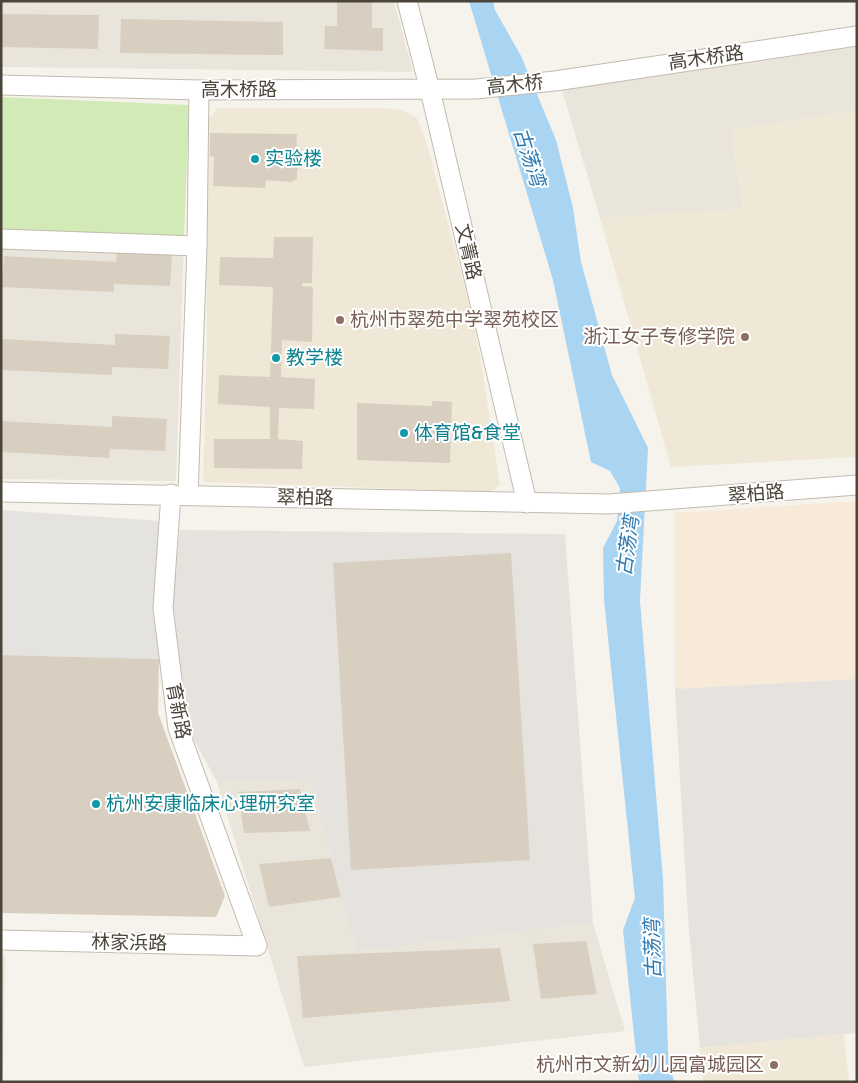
<svg xmlns="http://www.w3.org/2000/svg" width="858" height="1083" viewBox="0 0 858 1083" font-family="Signika,'Noto Sans SC',sans-serif">
  <style>
    .residential { fill: #eae5da }
    .commercial { fill: #f7ead8 }
    .industrial { fill: #e6e2dd }
    .education { fill: #efe8d6 }
    .green { fill: #d2eab5 }
    .parking { fill: #e5e3e0 }
    .water { fill: #a9d4f2 }
    .building { fill: #d8cfc1 }
    .lines { fill: none; stroke-linecap: round; stroke-linejoin: round }
    .minor-casing { stroke: #c2bbae; stroke-width: 21 }
    .minor { stroke: #fff; stroke-width: 19 }
    .culture-dot { fill: #0f9aa8; stroke: #fff; stroke-width: 2 }
    .education-dot { fill: #8d6e63; stroke: #fff; stroke-width: 2 }
    .labels { text-anchor: middle; dominant-baseline: central; stroke-width: 4; stroke-linejoin: round; paint-order: stroke }
    .street-label { font-size: 19px; fill: #4b4439; stroke: #fff }
    .culture-label { font-size: 19px; fill: #0d838f; stroke: #fff; text-anchor: start }
    .education-label { font-size: 19px; fill: #785e54; stroke: #fff; text-anchor: end }
    .water-label { font-size: 20px; font-style: italic; fill: #2e7ab2; stroke: #fff }
  </style>
  <rect width="100%" height="100%" fill="#f6f3ec"/>
  <g class="residential">
    <path d="M 1,1 L 394,1 L 413,72 L 1,67 Z"/>
    <path d="M 857,47 L 857,111 L 731,130 L 743,209 L 600,218 L 562,90 Z"/>
    <path d="M 1,230 L 184,238 L 176,481 L 1,479 Z"/>
    <path d="M 310,777 L 356,951 L 593,923 L 625,1031 L 304,1067 L 217,782 Z"/>
    <path d="M 1,956 L 5,956 L 3,1082 L 1,1082 Z"/>
  </g>
  <path class="commercial" d="M 857,501 L 857,679 L 675,689 L 674,513 Z"/>
  <g class="industrial">
    <path d="M 180,530 L 565,534 L 593,923 L 356,951 L 310,778 L 217,782 L 187,727 L 172,600 Z"/>
    <path d="M 857,679 L 857,1033 L 700,1048 L 688,919 L 675,689 Z"/>
  </g>
  <g class="education">
    <path d="M 218,108 L 381,108 L 403,110 L 417,118 L 427,144 L 468,299 L 480,355 L 500,485 L 491,492 L 203,482 L 207,340 L 205,131 L 209,118 Z"/>
    <path d="M 857,111 L 857,457 L 671,467 L 600,218 L 743,209 L 731,130 Z"/>
    <path d="M 844,1034 L 849,1082 L 703,1082 L 700,1048 Z"/>
  </g>
  <path class="green" d="M 1,97 L 189,105 L 184,238 L 1,230 Z"/>
  <path class="parking" d="M 1,510 L 161,521 L 153,600 L 159,659 L 1,655 Z"/>
  <path class="water" d="M 469,1 L 493,1 L 495,10 L 521,56 L 556,140 L 573,208 L 581,262 L 612,375 L 648,448 L 640,601 L 663,879 L 668,1053 L 674,1082 L 639,1082 L 623,930 L 635,898 L 604,600 L 603,548 L 617,521 L 620,488 L 610,471 L 591,462 L 553,280 Z"/>
  <g class="building">
    <path d="M 337,1 L 372,1 L 372,28 L 383,28 L 383,51 L 324,49 L 325,26 L 337,26 Z"/>
    <path d="M 1,14 L 99,15 L 98,49 L 1,47 Z"/>
    <path d="M 121,19 L 283,22 L 283,55 L 120,53 Z"/>
    <path d="M 210,133 L 297,134 L 296,162 L 300,167 L 297,170 L 297,179 L 291,182 L 266,180 L 265,188 L 213,186 L 214,156 L 210,157 Z"/>
    <path d="M 274,237 L 313,237 L 312,283 L 302,283 L 302,286 L 313,287 L 312,342 L 282,340 L 281,377 L 315,379 L 314,409 L 279,408 L 278,439 L 303,441 L 302,469 L 214,468 L 214,439 L 270,439 L 270,407 L 218,404 L 219,375 L 270,377 L 273,287 L 219,285 L 220,257 L 273,258 Z"/>
    <path d="M 117,251 L 172,254 L 170,286 L 114,284 L 114,292 L 2,287 L 4,256 L 116,262 Z"/>
    <path d="M 115,334 L 170,336 L 168,369 L 112,367 L 112,375 L 1,370 L 2,339 L 115,345 Z"/>
    <path d="M 432,401 L 452,402 L 450,463 L 357,460 L 357,403 L 432,406 Z"/>
    <path d="M 112,416 L 167,419 L 165,451 L 110,449 L 109,458 L 1,452 L 1,421 L 112,427 Z"/>
    <path d="M 511,553 L 530,860 L 351,870 L 333,563 Z"/>
    <path d="M 1,655 L 159,659 L 158,713 L 225,896 L 216,917 L 1,913 Z"/>
    <path d="M 300,789 L 310,831 L 244,833 L 238,792 Z"/>
    <path d="M 331,858 L 341,897 L 269,907 L 259,864 Z"/>
    <path d="M 586,941 L 597,994 L 541,999 L 533,944 Z"/>
    <path d="M 500,948 L 510,1001 L 303,1018 L 297,956 Z"/>
  </g>
  <g class="lines">
    <defs>
      <g id="minor">
        <path d="M 407,1 L 430,90 L 527,503"/>
        <path d="M 1,85 L 199,90 L 476,89 L 555,81 L 857,36"/>
        <path d="M 1,239 L 197,246"/>
        <path d="M 1,492 L 609,504 L 857,485"/>
        <path d="M 188,495 L 197,246 L 199,90"/>
        <path d="M 1,940 L 257,946 L 178,728 L 163,608 L 171,494"/>
      </g>
    </defs>
    <use href="#minor" class="minor-casing"/>
    <use href="#minor" class="minor"/>
  </g>
  <g class="culture-dot">
    <circle cx="255" cy="159" r="5"/>
    <circle cx="276" cy="358" r="5"/>
    <circle cx="404" cy="433" r="5"/>
    <circle cx="96" cy="804" r="5"/>
  </g>
  <g class="education-dot">
    <circle cx="340" cy="320" r="5"/>
    <circle cx="745" cy="337" r="5"/>
    <circle cx="774" cy="1065" r="5"/>
  </g>
  <g class="labels">
    <g class="street-label">
      <text transform="translate(706 58) rotate(-8)">高木桥路</text>
      <text transform="translate(515 85) rotate(-6)">高木桥</text>
      <text x="239" y="90">高木桥路</text>
      <text transform="translate(468 252) rotate(77)">文菁路</text>
      <text transform="translate(756 494) rotate(-5)">翠柏路</text>
      <text transform="translate(305 498) rotate(1)">翠柏路</text>
      <text transform="translate(178 711) rotate(79)">育新路</text>
      <text transform="translate(129 943) rotate(1)">林家浜路</text>
    </g>
    <g class="culture-label">
      <text x="265" y="159">实验楼</text>
      <text x="286" y="358">教学楼</text>
      <text x="414" y="433">体育馆&amp;食堂</text>
      <text x="106" y="804">杭州安康临床心理研究室</text>
    </g>
    <g class="education-label">
      <text x="350" y="320" text-anchor="start">杭州市翠苑中学翠苑校区</text>
      <text x="735" y="337">浙江女子专修学院</text>
      <text x="764" y="1065">杭州市文新幼儿园富城园区</text>
    </g>
    <g class="water-label">
      <text transform="translate(529 157) rotate(72)">古荡湾</text>
      <text transform="translate(628 546) rotate(-82)">古荡湾</text>
      <text transform="translate(653 949) rotate(-92)">古荡湾</text>
    </g>
  </g>
  <rect width="858" height="1083" fill="none" stroke="#4b4439" stroke-width="5"/>
</svg>
